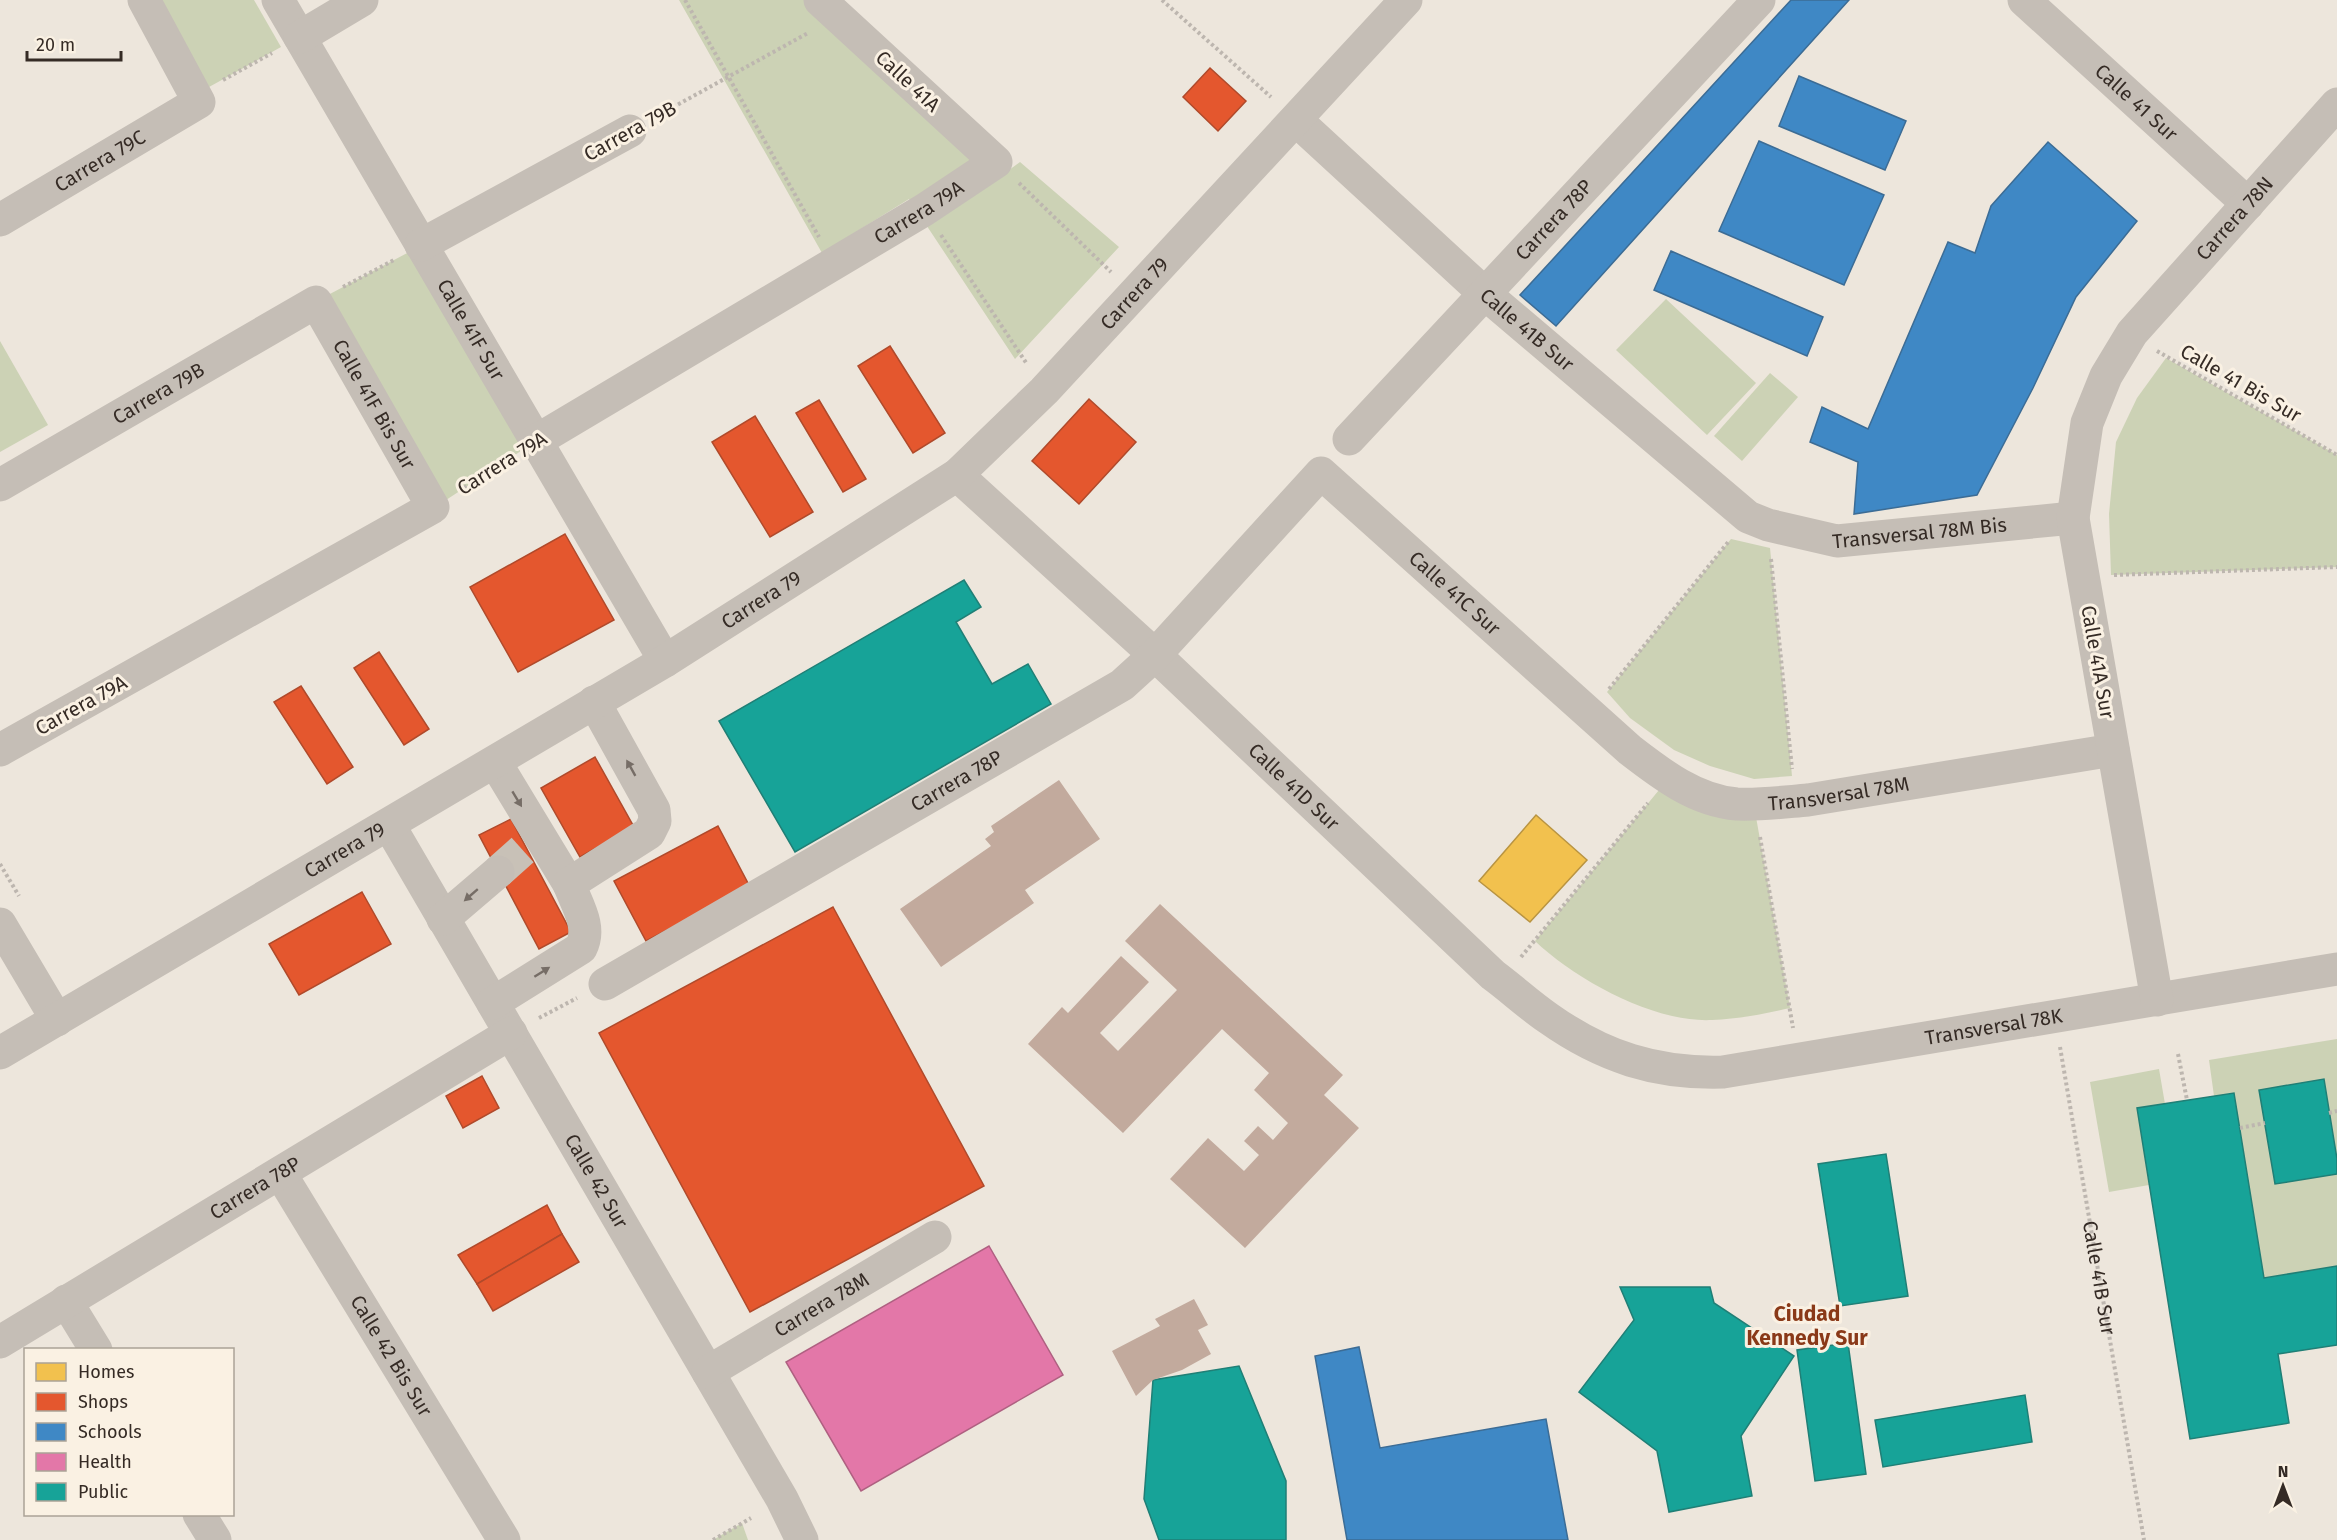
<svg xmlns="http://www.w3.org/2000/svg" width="2337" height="1540" viewBox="0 0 2337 1540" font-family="'Fira Sans',sans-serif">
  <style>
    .green { fill: #ccd2b5 }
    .homes { fill: #f2c14e; stroke: #b99442; stroke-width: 1.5 }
    .shops { fill: #e4572e; stroke: #b04a2b; stroke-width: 1.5 }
    .schools { fill: #3f88c5; stroke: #3c6c95; stroke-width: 1.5 }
    .health { fill: #e377a8; stroke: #af6081; stroke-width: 1.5 }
    .public { fill: #17a398; stroke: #207f76; stroke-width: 1.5 }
    .building { fill: #c2aa9d }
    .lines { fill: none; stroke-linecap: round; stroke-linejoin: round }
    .minor-tunnel { stroke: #c8c1b7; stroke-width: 33; stroke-dasharray: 33 16; stroke-linecap: butt }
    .path { stroke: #bdb6af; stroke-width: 4; stroke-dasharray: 3 3; stroke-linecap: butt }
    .minor { stroke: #c5beb6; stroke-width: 33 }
    .oneway { fill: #766d66 }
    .labels { text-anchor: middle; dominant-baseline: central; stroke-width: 6; stroke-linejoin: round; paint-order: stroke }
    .street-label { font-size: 20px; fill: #352b25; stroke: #faf1e3 }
    .neighbourhood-label { font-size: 21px; font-weight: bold; fill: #8a3918; stroke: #faf1e3 }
  </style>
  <rect width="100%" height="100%" fill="#ede6dc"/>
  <g class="green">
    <path d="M 160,0 L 254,0 L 281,47 L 209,87 Z"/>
    <path d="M 679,0 L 806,0 L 998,178 L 1020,162 L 1119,247 L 1015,359 L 909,199 L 822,253 Z"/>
    <path d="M 411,251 L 524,449 L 446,500 L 328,295 Z"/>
    <path d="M 1666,299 L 1756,383 L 1707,435 L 1616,350 Z"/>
    <path d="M 0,341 L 48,425 L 0,452 Z"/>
    <path d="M 2166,358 L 2337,455 L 2337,567 L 2111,575 L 2109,514 L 2116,442 L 2137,398 Z"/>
    <path d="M 1770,373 L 1798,397 L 1742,461 L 1714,436 Z"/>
    <path d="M 1731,539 L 1770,548 L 1792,776 L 1754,779 L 1710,766 L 1674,750 L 1630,718 L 1607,692 Z"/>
    <path d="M 1659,790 L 1756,817 L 1790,1008 C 1764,1014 1738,1019 1712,1020 C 1654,1023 1576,980 1535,941 Z"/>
    <path d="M 2337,1039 L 2337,1159 L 2324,1079 L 2259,1090 L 2275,1184 L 2337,1174 L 2337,1266 L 2264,1278 L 2234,1093 L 2214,1096 L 2209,1060 Z"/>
    <path d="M 2159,1069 L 2165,1104 L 2137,1108 L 2149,1185 L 2109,1192 L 2090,1082 Z"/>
    <path d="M 742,1523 L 748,1540 L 713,1540 Z"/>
  </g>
  <path class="homes" d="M 1536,815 L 1587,860 L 1530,922 L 1479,881 Z"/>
  <g class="shops">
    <path d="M 1210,68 L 1246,101 L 1218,131 L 1183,97 Z"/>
    <path d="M 890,346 L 945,433 L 913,453 L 858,366 Z"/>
    <path d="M 1089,399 L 1136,442 L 1079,504 L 1032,461 Z"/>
    <path d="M 819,400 L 866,479 L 843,492 L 796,413 Z"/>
    <path d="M 755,416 L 813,512 L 770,537 L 712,442 Z"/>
    <path d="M 565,534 L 614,620 L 518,672 L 470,587 Z"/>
    <path d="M 379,652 L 429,729 L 404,745 L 354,668 Z"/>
    <path d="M 301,686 L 353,767 L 327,784 L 274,702 Z"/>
    <path d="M 595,757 L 634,827 L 580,857 L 541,788 Z"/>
    <path d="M 511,819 L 571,932 L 539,949 L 479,835 Z"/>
    <path d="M 718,826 L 750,887 L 646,941 L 614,881 Z"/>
    <path d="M 362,892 L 391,944 L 299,995 L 269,944 Z"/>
    <path d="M 833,907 L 984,1186 L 750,1312 L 599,1033 Z"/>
    <path d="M 482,1076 L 499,1108 L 463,1128 L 446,1096 Z"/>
    <path d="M 547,1205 L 562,1234 L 477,1284 L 458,1255 Z"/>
    <path d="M 562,1234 L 579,1262 L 493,1311 L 477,1284 Z"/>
  </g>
  <g class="schools">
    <path d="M 1791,0 L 1849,0 L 1556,326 L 1520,295 Z"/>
    <path d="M 1799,76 L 1906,121 L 1885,170 L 1779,126 Z"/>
    <path d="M 1759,141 L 1884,195 L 1844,285 L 1719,231 Z"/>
    <path d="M 2048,142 L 2137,221 L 2076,297 L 2033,388 L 1977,495 L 1854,514 L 1858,462 L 1810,442 L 1822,407 L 1868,429 L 1948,242 L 1975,253 L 1991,206 Z"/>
    <path d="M 1671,251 L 1823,317 L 1807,356 L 1654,290 Z"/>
    <path d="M 1359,1347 L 1380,1448 L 1546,1419 L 1568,1540 L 1347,1540 L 1315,1356 Z"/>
  </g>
  <path class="health" d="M 989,1246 L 1063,1375 L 861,1491 L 786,1362 Z"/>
  <g class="public">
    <path d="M 964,580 L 981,607 L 956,622 L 992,684 L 1028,664 L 1051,704 L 795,852 L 719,721 Z"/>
    <path d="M 2324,1079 L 2337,1159 L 2337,1174 L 2275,1184 L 2259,1090 Z"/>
    <path d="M 2234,1093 L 2264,1278 L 2337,1266 L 2337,1345 L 2278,1354 L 2289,1423 L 2190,1439 L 2137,1108 Z"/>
    <path d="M 1886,1154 L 1908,1296 L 1840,1306 L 1818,1164 Z"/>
    <path d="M 1620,1287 L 1710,1287 L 1714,1303 L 1794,1356 L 1741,1436 L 1752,1496 L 1669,1512 L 1657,1451 L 1579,1392 L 1634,1320 Z"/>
    <path d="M 1848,1343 L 1866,1474 L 1815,1481 L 1797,1350 Z"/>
    <path d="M 1239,1366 L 1286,1481 L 1286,1540 L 1159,1540 L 1144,1499 L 1153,1380 Z"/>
    <path d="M 2025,1395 L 2032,1442 L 1883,1467 L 1875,1420 Z"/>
  </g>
  <g class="building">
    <path d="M 1059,780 L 1100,839 L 1025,890 L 1034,903 L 941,967 L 900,909 L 991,846 L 985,839 L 994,832 L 991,826 Z"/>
    <path d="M 1160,904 L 1343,1075 L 1324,1095 L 1359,1128 L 1245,1248 L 1170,1179 L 1208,1138 L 1244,1171 L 1259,1155 L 1244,1141 L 1258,1126 L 1273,1140 L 1288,1123 L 1254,1090 L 1269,1073 L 1222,1029 L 1123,1133 L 1028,1044 L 1062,1007 L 1068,1013 L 1121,956 L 1149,982 L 1100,1033 L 1118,1051 L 1177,990 L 1125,941 Z"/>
    <path d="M 1194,1299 L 1208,1325 L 1198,1330 L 1211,1354 L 1182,1370 L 1153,1380 L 1136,1396 L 1112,1351 L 1160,1326 L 1155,1319 Z"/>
  </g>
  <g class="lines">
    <path class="minor-tunnel" d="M 498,872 L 526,847"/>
    <g class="path">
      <path d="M 685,0 L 819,237"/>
      <path d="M 1162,0 L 1271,97"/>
      <path d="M 223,80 L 272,53"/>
      <path d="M 657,116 L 808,33"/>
      <path d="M 1019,183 L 1111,272"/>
      <path d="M 941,235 L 1027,364"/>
      <path d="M 343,287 L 394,260"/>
      <path d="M 2157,351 L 2337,455"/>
      <path d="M 459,491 L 511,458"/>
      <path d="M 1771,559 L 1792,769"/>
      <path d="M 2114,575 L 2337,567"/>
      <path d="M 1609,689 L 1729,541"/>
      <path d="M 1760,837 L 1793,1028"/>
      <path d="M 0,864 L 19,896"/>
      <path d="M 1521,957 L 1648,803"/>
      <path d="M 539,1018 L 577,998"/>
      <path id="s1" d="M 2060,1047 L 2144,1540"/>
      <path d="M 2178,1054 L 2187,1100"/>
      <path d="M 2329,1113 L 2337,1111"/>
      <path d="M 2240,1128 L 2265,1123"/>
      <path d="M 713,1540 L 751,1518"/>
    </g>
    <g class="minor">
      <path id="s2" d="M 278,0 L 665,661"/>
      <path id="s3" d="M 2024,0 L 2248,204"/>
      <path d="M 300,37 L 362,0"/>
      <path id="s4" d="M 1296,120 L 1484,293 L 1748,517 L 1768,525 L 1837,541 L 2073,518"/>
      <path id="s5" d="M 0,220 L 199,102 L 144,0"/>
      <path d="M 421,245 L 630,131"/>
      <path id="s6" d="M 1349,439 L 1759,0"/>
      <path id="s7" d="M 536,441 L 924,210 L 996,162 L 820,0"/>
      <path id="s8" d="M 957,475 L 1155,655 L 1493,975 C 1512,989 1529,1005 1548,1018 C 1603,1057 1656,1074 1723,1072 L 2337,969"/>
      <path id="s9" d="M 0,485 L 316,302 L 433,507 L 0,750"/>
      <path d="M 495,762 L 569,884"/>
      <path id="s10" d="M 389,825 L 782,1499 L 802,1540"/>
      <path d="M 443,919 L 498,872"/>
      <path d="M 0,924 L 57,1020"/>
      <path id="s11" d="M 605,984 L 1122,685 L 1155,655 L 1321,473 L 1630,750 C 1661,774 1696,801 1737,804 C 1761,805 1784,802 1808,800 L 2113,750"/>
      <path id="s12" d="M 2157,1000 L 2073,518 L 2087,423 L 2106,376 L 2132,333 L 2337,104"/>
      <path d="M 493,1003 L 581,948 C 592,927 577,905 569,884 L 649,833 L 655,821 L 654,810 L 594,702"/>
      <path id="s13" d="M 0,1053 L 665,661 L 957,475 L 1044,391 L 1406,0"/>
      <path id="s14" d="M 280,1173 L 504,1540"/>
      <path d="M 66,1301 L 96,1350"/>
      <path id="s15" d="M 0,1342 L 511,1033"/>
      <path id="s16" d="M 708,1372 L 935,1237"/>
      <path d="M 199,1514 L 215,1540"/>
    </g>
  </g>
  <defs><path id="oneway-solid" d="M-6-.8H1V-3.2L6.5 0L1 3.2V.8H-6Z" transform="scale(1.5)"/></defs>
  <g class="oneway">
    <use href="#oneway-solid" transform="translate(631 768) rotate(-119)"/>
    <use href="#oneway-solid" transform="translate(517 799) rotate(59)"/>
    <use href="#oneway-solid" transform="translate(471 895) rotate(139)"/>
    <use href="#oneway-solid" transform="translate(542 972) rotate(-32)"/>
  </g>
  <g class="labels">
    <g class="street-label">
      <text transform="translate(908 81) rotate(43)">Calle 41A</text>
      <text stroke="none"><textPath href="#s3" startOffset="152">Calle 41 Sur</textPath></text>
      <text transform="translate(630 131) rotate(-29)">Carrera 79B</text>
      <text stroke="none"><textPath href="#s5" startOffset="116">Carrera 79C</textPath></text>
      <text stroke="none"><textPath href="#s7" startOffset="446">Carrera 79A</textPath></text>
      <text stroke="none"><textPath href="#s6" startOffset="300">Carrera 78P</textPath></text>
      <text stroke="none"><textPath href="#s12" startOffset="840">Carrera 78N</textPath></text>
      <text stroke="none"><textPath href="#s13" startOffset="1372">Carrera 79</textPath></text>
      <text stroke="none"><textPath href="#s4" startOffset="312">Calle 41B Sur</textPath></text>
      <text stroke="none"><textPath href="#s2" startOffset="382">Calle 41F Sur</textPath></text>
      <text transform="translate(2241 383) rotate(30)">Calle 41 Bis Sur</text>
      <text stroke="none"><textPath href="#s9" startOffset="183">Carrera 79B</textPath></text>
      <text stroke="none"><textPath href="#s9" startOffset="483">Calle 41F Bis Sur</textPath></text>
      <text transform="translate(502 463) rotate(-32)">Carrera 79A</text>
      <text stroke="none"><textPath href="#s4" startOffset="777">Transversal 78M Bis</textPath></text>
      <text stroke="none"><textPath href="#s11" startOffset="1068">Calle 41C Sur</textPath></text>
      <text stroke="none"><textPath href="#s13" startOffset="886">Carrera 79</textPath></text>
      <text transform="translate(2098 662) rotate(80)">Calle 41A Sur</text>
      <text transform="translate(81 705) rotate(-29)">Carrera 79A</text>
      <text stroke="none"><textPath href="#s11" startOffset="406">Carrera 78P</textPath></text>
      <text stroke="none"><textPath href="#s8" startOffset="459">Calle 41D Sur</textPath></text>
      <text stroke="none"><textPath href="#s11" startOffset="1527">Transversal 78M</textPath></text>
      <text stroke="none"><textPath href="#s13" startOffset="400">Carrera 79</textPath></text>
      <text stroke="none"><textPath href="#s8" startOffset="1264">Transversal 78K</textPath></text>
      <text stroke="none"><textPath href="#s10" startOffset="412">Calle 42 Sur</textPath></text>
      <text stroke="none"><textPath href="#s15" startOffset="298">Carrera 78P</textPath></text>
      <text stroke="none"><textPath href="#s1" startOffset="234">Calle 41B Sur</textPath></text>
      <text stroke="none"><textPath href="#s16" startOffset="132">Carrera 78M</textPath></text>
      <text stroke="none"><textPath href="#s14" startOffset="214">Calle 42 Bis Sur</textPath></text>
    </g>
    <g class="neighbourhood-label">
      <text x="1807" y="1314">Ciudad<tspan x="1807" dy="24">Kennedy Sur</tspan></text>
    </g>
  </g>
  <rect x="24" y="1348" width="210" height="168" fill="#faf1e3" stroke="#aba297" stroke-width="1.5"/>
  <rect x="36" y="1363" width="30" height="18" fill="#f2c14e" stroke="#aba297" stroke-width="1.5"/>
  <text x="78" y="1378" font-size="18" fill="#352b25">Homes</text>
  <rect x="36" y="1393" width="30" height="18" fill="#e4572e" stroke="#aba297" stroke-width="1.5"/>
  <text x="78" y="1408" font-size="18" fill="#352b25">Shops</text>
  <rect x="36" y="1423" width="30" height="18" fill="#3f88c5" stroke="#aba297" stroke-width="1.5"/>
  <text x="78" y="1438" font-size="18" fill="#352b25">Schools</text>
  <rect x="36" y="1453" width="30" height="18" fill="#e377a8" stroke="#aba297" stroke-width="1.5"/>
  <text x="78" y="1468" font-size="18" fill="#352b25">Health</text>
  <rect x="36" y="1483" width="30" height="18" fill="#17a398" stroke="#aba297" stroke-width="1.5"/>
  <text x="78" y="1498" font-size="18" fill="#352b25">Public</text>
  <g transform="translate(2283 1486)" stroke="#faf1e3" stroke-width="4.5" paint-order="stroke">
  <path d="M0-4.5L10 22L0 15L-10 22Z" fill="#352b25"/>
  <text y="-9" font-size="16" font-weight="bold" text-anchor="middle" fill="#352b25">N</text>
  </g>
  <path d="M27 51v9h94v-9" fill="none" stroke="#352b25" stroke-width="3"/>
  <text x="36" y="51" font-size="18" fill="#352b25" stroke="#faf1e3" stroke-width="4.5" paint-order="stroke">20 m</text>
</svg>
